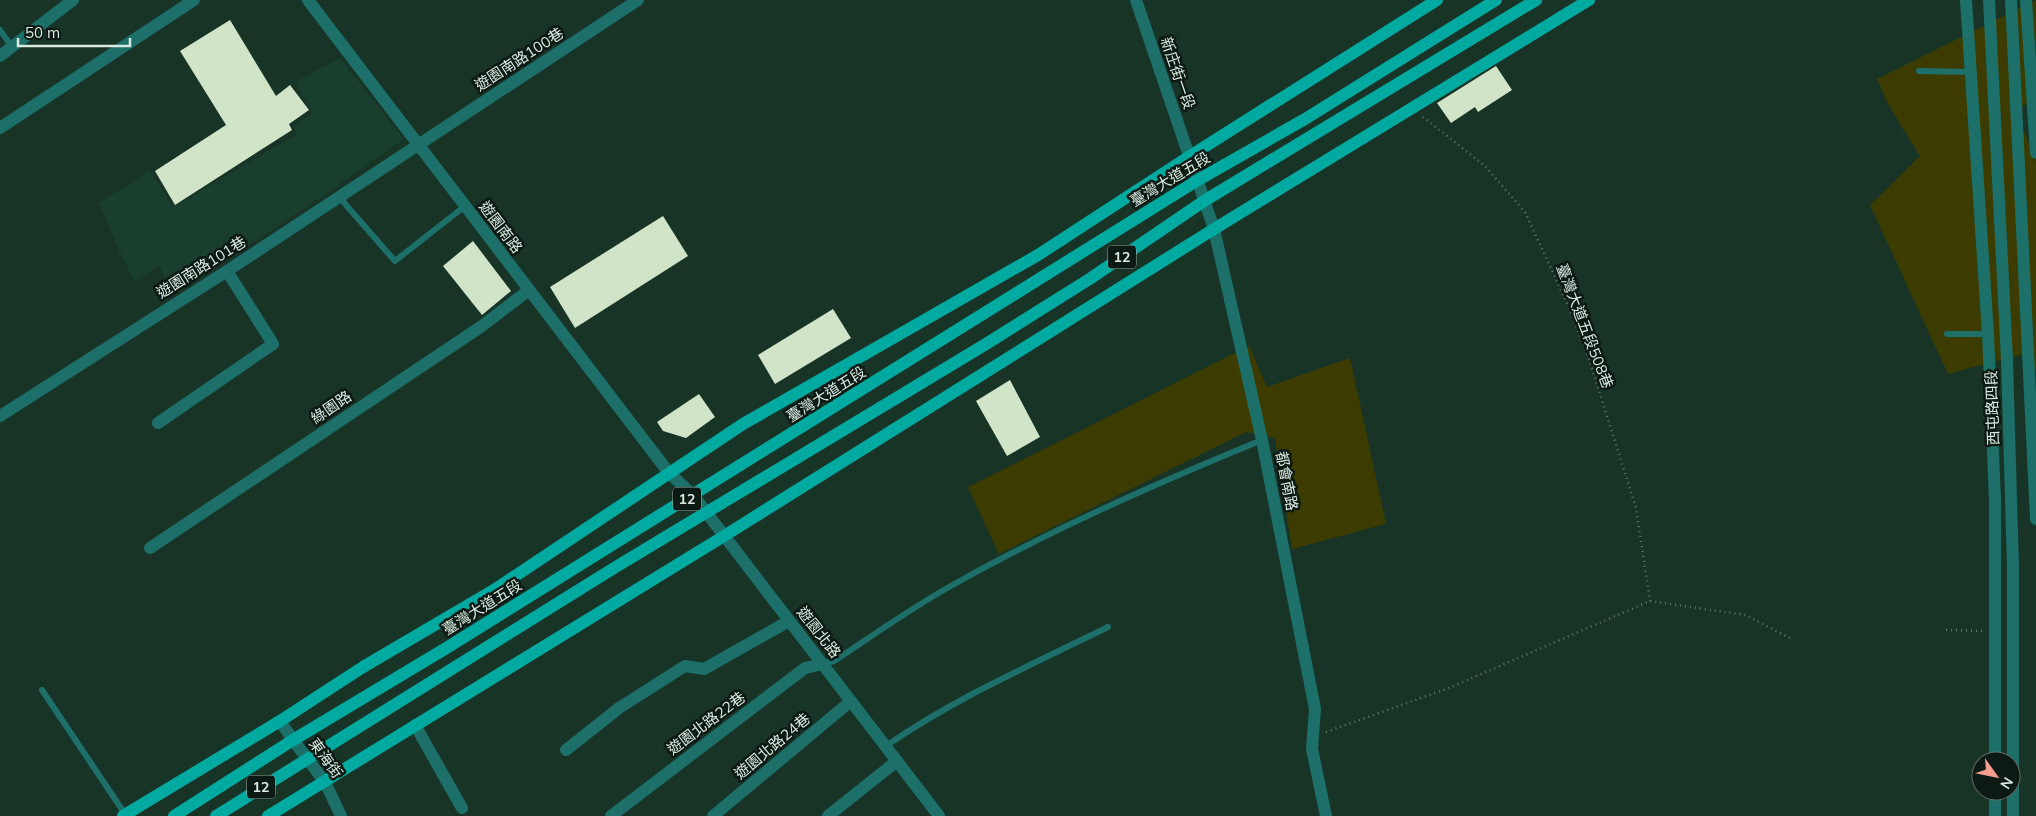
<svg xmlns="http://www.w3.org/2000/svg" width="2036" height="816" viewBox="0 0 2036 816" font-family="Mulish,'Noto Sans TC',sans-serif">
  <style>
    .built { fill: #193e2d }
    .green { fill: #3d3c00 }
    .building { fill: #d1e4c8 }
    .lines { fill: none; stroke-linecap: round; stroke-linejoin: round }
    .path { stroke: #60776c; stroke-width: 2.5; stroke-dasharray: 1 4; stroke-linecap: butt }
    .service { stroke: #1d6f69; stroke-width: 6 }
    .minor { stroke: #1d6f69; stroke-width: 12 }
    .tertiary { stroke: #1d6f69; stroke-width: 12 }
    .primary { stroke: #00aaa0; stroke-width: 12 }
    .labels { text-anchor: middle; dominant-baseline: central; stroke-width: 5; stroke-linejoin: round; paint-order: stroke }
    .shield { fill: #0d1913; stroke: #9caba3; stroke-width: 1 }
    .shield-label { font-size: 14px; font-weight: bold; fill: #daeae1 }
    .street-label { font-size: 15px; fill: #daeae1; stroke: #0d1913 }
  </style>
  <rect width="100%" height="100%" fill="#183427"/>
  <path class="built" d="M 340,58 L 404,139 L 330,191 L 204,275 L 172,294 L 159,265 L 135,282 L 120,253 L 99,203 L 150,170 L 173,207 L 297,134 L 293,126 L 313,113 L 295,82 Z"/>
  <g class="green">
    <path d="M 2036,0 L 2036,97 L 2016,110 L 2036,162 L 2036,370 L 2027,353 L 1948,374 L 1870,205 L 1920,156 L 1888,104 L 1877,79 Z"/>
    <path d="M 1249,346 L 1267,387 L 1350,358 L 1386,524 L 1292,549 L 1275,438 L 1246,432 L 999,554 L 968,487 Z"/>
  </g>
  <g class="building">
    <path d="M 230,20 L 276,96 L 290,85 L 309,110 L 289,124 L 292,130 L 175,205 L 155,171 L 226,125 L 180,51 Z"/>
    <path d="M 1496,66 L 1512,90 L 1478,112 L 1475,107 L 1451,123 L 1437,103 Z"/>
    <path d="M 663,216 L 688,256 L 575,328 L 550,287 Z"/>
    <path d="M 473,241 L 511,291 L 482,315 L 443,266 Z"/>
    <path d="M 833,309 L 851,338 L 775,384 L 758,355 Z"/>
    <path d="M 1010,380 L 1040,437 L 1007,456 L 976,401 Z"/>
    <path d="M 699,394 L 715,417 L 686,438 L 663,431 L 657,422 Z"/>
  </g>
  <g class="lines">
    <g class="path">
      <path d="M 1423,117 L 1485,166 L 1525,212 L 1570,310 L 1589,359 L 1636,508 L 1650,601"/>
      <path d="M 1946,630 L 1982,631"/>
      <path d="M 1326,732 L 1449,688 L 1650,601 L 1745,615 L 1792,639"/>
    </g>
    <g class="service">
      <path d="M 0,30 L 12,47"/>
      <path d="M 1919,71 L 1970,72"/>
      <path d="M 339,197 L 395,261 L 465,206"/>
      <path d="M 1947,334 L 1988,334"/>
      <path d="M 823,664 L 834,661 C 872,636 910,609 949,587 C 1050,530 1155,484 1262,440"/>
      <path d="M 42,690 L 125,814"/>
      <path d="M 886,746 C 955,698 1033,664 1108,627"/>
    </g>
    <g class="minor">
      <path d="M 1136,0 L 1214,229 L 1262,440 L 1315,709 L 1312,749 L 1326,816"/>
      <path d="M 0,56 L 73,0"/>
      <path d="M 0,128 L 194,0"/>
      <path d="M 0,416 L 227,271 L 638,0"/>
      <path d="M 158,423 L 273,344 L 227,271"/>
      <path d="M 150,548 L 482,326 L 529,290"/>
      <path d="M 280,721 L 293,740 L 325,782 L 341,816"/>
      <path d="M 415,725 L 462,808"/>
      <path d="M 566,750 L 619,708 L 685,666 L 704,669 L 789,621"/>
      <path d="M 611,816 L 805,668 L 823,664"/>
      <path d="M 713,816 L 851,701"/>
      <path d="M 828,816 L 897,761"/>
    </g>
    <g class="tertiary">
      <path d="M 308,0 L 669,473 L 693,495 L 939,816"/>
      <path d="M 1966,0 L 1988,334 L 1995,500 L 1995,761"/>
      <path d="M 1989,0 L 2007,360 L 2013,568 L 2013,816"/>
      <path d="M 2011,0 L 2036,519"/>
      <path d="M 2026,0 L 2036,153"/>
      <path d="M 1995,816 L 1995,791"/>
    </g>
    <g class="primary">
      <path d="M 123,816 L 280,721 L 363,667 L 494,590 L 743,424 L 1038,255 L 1190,156 L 1437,0"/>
      <path d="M 174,816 L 293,740 L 448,647 L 1198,180 L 1305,119 L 1496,0"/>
      <path d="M 216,816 L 614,568 L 986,344 L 1091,278 L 1204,201 L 1536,0"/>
      <path d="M 268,816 L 724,536 L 1214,229 L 1589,0"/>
    </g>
  </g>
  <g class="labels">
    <g class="shield">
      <rect x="1108" y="245.5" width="28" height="23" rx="4"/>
      <rect x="673" y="487.5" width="28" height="23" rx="4"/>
      <rect x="247" y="775.5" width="28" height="23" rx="4"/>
    </g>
    <g class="shield-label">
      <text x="1122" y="257">12</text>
      <text x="687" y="499">12</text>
      <text x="261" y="787">12</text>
    </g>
    <g class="street-label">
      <text transform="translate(519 59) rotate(-33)">遊園南路100巷</text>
      <text transform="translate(1178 73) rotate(71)">新庄街一段</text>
      <text transform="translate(1170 179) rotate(-31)">臺灣大道五段</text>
      <text transform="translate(501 227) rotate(53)">遊園南路</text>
      <text transform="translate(201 267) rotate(-32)">遊園南路101巷</text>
      <text transform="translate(1585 326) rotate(69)">臺灣大道五段508巷</text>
      <text transform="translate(826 394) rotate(-32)">臺灣大道五段</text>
      <text transform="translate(331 407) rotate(-34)">綠園路</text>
      <text transform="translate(1992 408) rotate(-92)">西屯路四段</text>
      <text transform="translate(1287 481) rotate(79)">都會南路</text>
      <text transform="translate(482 607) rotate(-32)">臺灣大道五段</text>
      <text transform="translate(819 632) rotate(52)">遊園北路</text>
      <text transform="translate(706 723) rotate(-37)">遊園北路22巷</text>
      <text transform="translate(772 746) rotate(-40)">遊園北路24巷</text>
      <text transform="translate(326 758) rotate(54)">東海街</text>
    </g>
  </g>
  <g transform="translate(1996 776) rotate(123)"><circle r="24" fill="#0d1913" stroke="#5f6d65"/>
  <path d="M0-4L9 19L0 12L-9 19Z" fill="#f59d8e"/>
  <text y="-8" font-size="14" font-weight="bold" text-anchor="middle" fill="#daeae1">N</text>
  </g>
  <path d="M18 38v8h112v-8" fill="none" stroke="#daeae1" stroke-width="2.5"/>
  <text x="25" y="38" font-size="15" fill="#daeae1" stroke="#0d1913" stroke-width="4" paint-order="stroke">50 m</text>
</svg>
